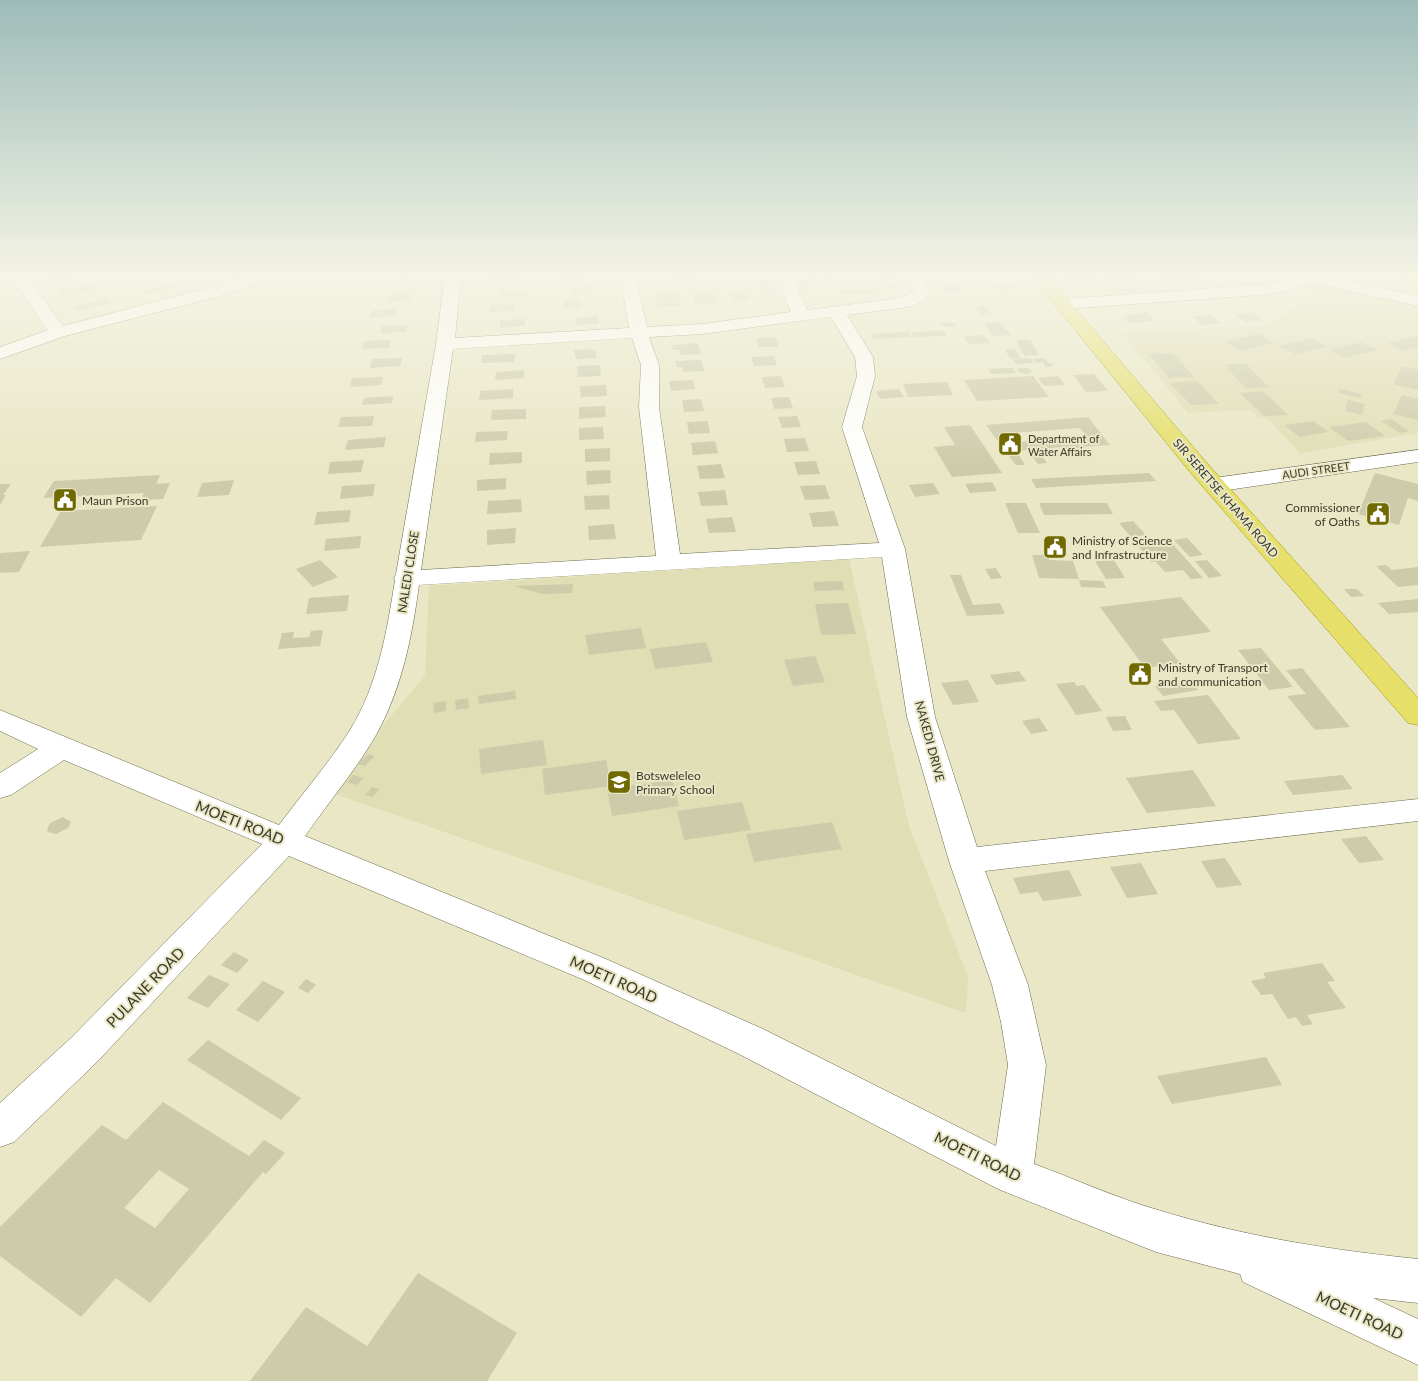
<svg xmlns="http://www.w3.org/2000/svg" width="1418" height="1381" viewBox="0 0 1418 1381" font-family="Lato,sans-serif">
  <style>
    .built { fill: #e0deb4 }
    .building { fill: #cdcbaa; fill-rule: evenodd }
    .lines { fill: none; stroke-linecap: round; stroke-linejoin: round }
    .minor-casing { stroke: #6b694b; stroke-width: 1 }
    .major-casing { stroke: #a09713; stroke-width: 1 }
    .minor { fill: #fff; fill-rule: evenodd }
    .major { fill: #e6df6a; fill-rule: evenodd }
    .labels { text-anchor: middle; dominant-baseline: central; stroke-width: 4; stroke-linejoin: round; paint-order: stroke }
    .far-poi-label { font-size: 11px; fill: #3b3a2c; stroke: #e9e7c5; text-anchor: start }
    .far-street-label { font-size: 11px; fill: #3b3a2c; stroke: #e9e7c5 }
    .street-label { font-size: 12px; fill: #3b3a2c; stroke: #e9e7c5 }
    .poi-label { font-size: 12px; fill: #3b3a2c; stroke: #e9e7c5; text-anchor: start }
    .near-street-label { font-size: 15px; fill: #3b3a2c; stroke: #e9e7c5 }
  </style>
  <rect width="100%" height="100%" fill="#e9e7c5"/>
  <g class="built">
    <path d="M 1328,283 L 1418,304 L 1418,433 L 1300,453 L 1267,418 L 1259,418 L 1251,410 L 1188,413 L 1123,333 L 1261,326 L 1276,321 Z"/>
    <path d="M 849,559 L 909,826 L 968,977 L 966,1013 L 332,793 L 344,771 L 425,676 L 429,586 Z"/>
  </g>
  <g class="building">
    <path d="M 55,275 L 76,275 L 76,276 L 51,281 L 47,276 Z"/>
    <path d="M 518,275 L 518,281 L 492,283 L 492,276 Z"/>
    <path d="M 563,275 L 584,275 L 585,280 L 564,281 Z"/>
    <path d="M 678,275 L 697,275 L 698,278 L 678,279 Z"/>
    <path d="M 877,275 L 888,275 L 896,288 L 884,289 Z"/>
    <path d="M 1091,275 L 1096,279 L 1074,281 L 1069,276 Z"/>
    <path d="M 1133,275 L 1142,285 L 1106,286 L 1100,280 L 1106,280 L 1102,276 Z"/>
    <path d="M 1162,275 L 1192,275 L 1200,281 L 1172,283 Z"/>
    <path d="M 817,278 L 834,278 L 835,286 L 818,286 Z"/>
    <path d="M 1398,278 L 1410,280 L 1407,286 L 1395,283 Z"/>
    <path d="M 406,279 L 405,286 L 377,288 L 379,281 Z"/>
    <path d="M 769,279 L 774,291 L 762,292 L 757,280 Z"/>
    <path d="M 812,279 L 814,282 L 808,283 L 811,290 L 801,291 L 798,283 L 794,281 Z"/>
    <path d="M 173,283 L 177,288 L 145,295 L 141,291 Z"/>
    <path d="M 1009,283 L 1014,289 L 996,290 L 991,284 Z"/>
    <path d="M 92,284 L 96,289 L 63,296 L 59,291 Z"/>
    <path d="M 958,285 L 963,291 L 944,292 L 940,286 Z"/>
    <path d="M 591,286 L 591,293 L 572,294 L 572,287 Z"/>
    <path d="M 1137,288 L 1140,291 L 1117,293 L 1114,290 Z"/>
    <path d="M 526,289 L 527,296 L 500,297 L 500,290 Z"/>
    <path d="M 876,289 L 878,293 L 839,294 L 837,290 Z"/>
    <path d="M 714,292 L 717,304 L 695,305 L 692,293 Z"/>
    <path d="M 746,292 L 750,300 L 733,301 L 729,293 Z"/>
    <path d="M 413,294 L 412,301 L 385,302 L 387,295 Z"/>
    <path d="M 678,294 L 680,306 L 658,307 L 656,295 Z"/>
    <path d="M 107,298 L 111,303 L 77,311 L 73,306 Z"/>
    <path d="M 581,300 L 582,308 L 563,309 L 563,301 Z"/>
    <path d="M 514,304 L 515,311 L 489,312 L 489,305 Z"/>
    <path d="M 984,305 L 992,315 L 982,316 L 975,306 Z"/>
    <path d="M 397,309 L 396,316 L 370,318 L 371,310 Z"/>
    <path d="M 1146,312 L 1156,321 L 1131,323 L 1124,316 Z"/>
    <path d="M 1252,312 L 1263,320 L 1246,322 L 1235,314 Z"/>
    <path d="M 1211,315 L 1221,324 L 1202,325 L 1192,316 Z"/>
    <path d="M 598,316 L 599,324 L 577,325 L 576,318 Z"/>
    <path d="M 525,319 L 525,326 L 500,328 L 500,320 Z"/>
    <path d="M 1000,322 L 1011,335 L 993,336 L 983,323 Z"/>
    <path d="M 940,323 L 955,323 L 956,327 L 942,327 Z"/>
    <path d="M 408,325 L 406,332 L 380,333 L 382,326 Z"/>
    <path d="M 944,331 L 947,336 L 914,337 L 911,332 Z"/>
    <path d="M 908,332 L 911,337 L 873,339 L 871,334 Z"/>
    <path d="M 1259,334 L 1275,343 L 1240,351 L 1225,342 Z"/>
    <path d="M 984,335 L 990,343 L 969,344 L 964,337 Z"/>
    <path d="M 1416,336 L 1418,337 L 1418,347 L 1404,351 L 1388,343 Z"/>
    <path d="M 776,337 L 778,347 L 758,347 L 756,338 Z"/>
    <path d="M 1311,338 L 1327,347 L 1295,354 L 1279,346 Z"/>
    <path d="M 391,340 L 389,348 L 362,349 L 364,341 Z"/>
    <path d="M 1016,340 L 1030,340 L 1039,355 L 1024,356 Z"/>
    <path d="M 1361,342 L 1377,350 L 1344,358 L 1329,350 Z"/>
    <path d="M 698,343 L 701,354 L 680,355 L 679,350 L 673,350 L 672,345 Z"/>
    <path d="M 595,349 L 597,358 L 576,359 L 574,350 Z"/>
    <path d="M 1015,349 L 1021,358 L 1010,358 L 1005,350 Z"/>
    <path d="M 1173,353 L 1194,377 L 1169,378 L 1149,354 Z"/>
    <path d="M 515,354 L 514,362 L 481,363 L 482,355 Z"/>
    <path d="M 774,356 L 777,365 L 754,366 L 751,357 Z"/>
    <path d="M 402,358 L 400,366 L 370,368 L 372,359 Z"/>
    <path d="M 1030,358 L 1034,363 L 1016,364 L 1012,359 Z"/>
    <path d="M 1044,358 L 1048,363 L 1051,363 L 1054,366 L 1046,367 L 1043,362 L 1036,363 L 1033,359 Z"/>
    <path d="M 701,360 L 704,371 L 683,372 L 682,367 L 677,367 L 675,361 Z"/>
    <path d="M 1246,364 L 1269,387 L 1246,388 L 1224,365 Z"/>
    <path d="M 600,365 L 601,376 L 578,377 L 577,366 Z"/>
    <path d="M 1403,366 L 1418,370 L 1418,390 L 1393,384 Z"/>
    <path d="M 1013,368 L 1016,373 L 991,374 L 988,369 Z"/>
    <path d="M 1019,368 L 1028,368 L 1032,371 L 1029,374 L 1022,373 L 1017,371 Z"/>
    <path d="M 524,370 L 524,378 L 495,380 L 496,372 Z"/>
    <path d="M 1094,374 L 1108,391 L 1086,392 L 1073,375 Z"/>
    <path d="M 781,376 L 785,387 L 765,388 L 762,377 Z"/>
    <path d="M 1033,376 L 1049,397 L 977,401 L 964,380 Z"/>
    <path d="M 1058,376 L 1065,385 L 1044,386 L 1038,378 Z"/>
    <path d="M 383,377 L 381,385 L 350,387 L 352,378 Z"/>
    <path d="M 693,380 L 695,389 L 671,391 L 669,381 Z"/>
    <path d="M 1197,381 L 1219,404 L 1191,405 L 1170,383 Z"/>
    <path d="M 947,382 L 953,395 L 908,397 L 903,384 Z"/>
    <path d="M 606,385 L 607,396 L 581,397 L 580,386 Z"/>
    <path d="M 513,389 L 513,398 L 479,400 L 480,391 Z"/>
    <path d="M 899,389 L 904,397 L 880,399 L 876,391 Z"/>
    <path d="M 1340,389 L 1362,394 L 1360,398 L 1338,393 Z"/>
    <path d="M 1263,391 L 1288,415 L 1264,416 L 1240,393 Z"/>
    <path d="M 1402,395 L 1418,399 L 1418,420 L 1393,414 Z"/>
    <path d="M 393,396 L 392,403 L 362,405 L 364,398 Z"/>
    <path d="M 789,397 L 793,408 L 774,409 L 771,398 Z"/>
    <path d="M 701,399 L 704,411 L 684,412 L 682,400 Z"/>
    <path d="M 1348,400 L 1365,404 L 1362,415 L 1345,411 Z"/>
    <path d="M 605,406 L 606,417 L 579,419 L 579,407 Z"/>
    <path d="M 526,409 L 526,419 L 491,420 L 492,410 Z"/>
    <path d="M 374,416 L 372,426 L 338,427 L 341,417 Z"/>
    <path d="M 797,416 L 801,427 L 782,428 L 778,417 Z"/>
    <path d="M 1088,417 L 1110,445 L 1078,447 L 1081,450 L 1065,451 L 1062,447 L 1005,452 L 986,425 ZM 1080,428 L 1087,437 L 1017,442 L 1011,433 Z"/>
    <path d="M 1391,419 L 1409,431 L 1400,433 L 1381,421 Z"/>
    <path d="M 708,421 L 710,433 L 689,434 L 687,422 Z"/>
    <path d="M 1313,421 L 1329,432 L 1300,437 L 1284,425 Z"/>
    <path d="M 1366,422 L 1385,436 L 1348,441 L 1329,427 Z"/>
    <path d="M 970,425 L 1002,473 L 952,477 L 934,447 L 955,445 L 944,427 Z"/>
    <path d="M 603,427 L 604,439 L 579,440 L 579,428 Z"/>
    <path d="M 508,431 L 507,440 L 475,442 L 476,432 Z"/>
    <path d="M 386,437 L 384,447 L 345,450 L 348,440 Z"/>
    <path d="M 805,438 L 809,451 L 787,452 L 784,439 Z"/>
    <path d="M 715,441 L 718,453 L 693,455 L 691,443 Z"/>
    <path d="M 610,448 L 610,461 L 585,462 L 585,449 Z"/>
    <path d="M 1038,451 L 1047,463 L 1038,464 L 1029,452 Z"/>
    <path d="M 522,452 L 522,463 L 489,465 L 490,453 Z"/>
    <path d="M 1017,452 L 1025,465 L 1016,465 L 1007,453 Z"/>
    <path d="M 364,460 L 361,472 L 328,474 L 330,462 Z"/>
    <path d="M 816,461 L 820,474 L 798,475 L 794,462 Z"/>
    <path d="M 721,464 L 725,478 L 700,479 L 697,466 Z"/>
    <path d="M 610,470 L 611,483 L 587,485 L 586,471 Z"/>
    <path d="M 1149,473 L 1156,481 L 1036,488 L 1031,479 Z"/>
    <path d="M 1375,473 L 1418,484 L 1418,501 L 1408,498 L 1399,525 L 1358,514 Z"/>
    <path d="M 160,475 L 156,484 L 170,483 L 163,499 L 141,500 L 144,493 L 43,498 L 54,481 Z"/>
    <path d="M 506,478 L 506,489 L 477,491 L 477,480 Z"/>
    <path d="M 234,480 L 229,495 L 197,497 L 202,483 Z"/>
    <path d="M 992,482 L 997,491 L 970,493 L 965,484 Z"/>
    <path d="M 933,483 L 940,494 L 915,497 L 909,485 Z"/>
    <path d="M 0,484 L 11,484 L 3,495 L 6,495 L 0,505 Z"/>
    <path d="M 375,484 L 373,496 L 340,499 L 342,486 Z"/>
    <path d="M 825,485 L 830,499 L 805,500 L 800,486 Z"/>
    <path d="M 725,490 L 728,505 L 701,506 L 698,492 Z"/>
    <path d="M 609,495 L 610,509 L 585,510 L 584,496 Z"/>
    <path d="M 521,499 L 522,512 L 487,514 L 488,501 Z"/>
    <path d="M 1005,503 L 1026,503 L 1040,533 L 1018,533 Z"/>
    <path d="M 1039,503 L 1107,503 L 1113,514 L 1044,515 Z"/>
    <path d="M 157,506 L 141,540 L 40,547 L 61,511 Z"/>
    <path d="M 351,510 L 349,522 L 314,525 L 317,512 Z"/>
    <path d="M 834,511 L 839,526 L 813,527 L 809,513 Z"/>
    <path d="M 732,517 L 736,532 L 709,533 L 706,519 Z"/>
    <path d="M 1133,521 L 1146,535 L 1131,537 L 1119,523 Z"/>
    <path d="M 614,524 L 616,539 L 589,540 L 588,526 Z"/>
    <path d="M 516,528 L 515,543 L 487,545 L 487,530 Z"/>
    <path d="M 361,536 L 360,548 L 324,551 L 326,539 Z"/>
    <path d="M 1187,538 L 1203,555 L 1190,557 L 1174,540 Z"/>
    <path d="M 1169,540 L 1203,578 L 1191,579 L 1183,570 L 1165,572 L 1156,562 L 1151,562 L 1136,543 Z"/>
    <path d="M 30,551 L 19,572 L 0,573 L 0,553 Z"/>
    <path d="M 1032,555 L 1048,555 L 1049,560 L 1073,561 L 1079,579 L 1039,578 Z"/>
    <path d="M 320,560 L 338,577 L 313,587 L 296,569 Z"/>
    <path d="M 1114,560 L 1125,578 L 1106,579 L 1095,561 Z"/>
    <path d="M 1207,560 L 1222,576 L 1209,578 L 1195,561 Z"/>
    <path d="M 1386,565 L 1392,570 L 1418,567 L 1418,585 L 1398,587 L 1376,566 Z"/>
    <path d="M 996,568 L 1002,578 L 991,579 L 985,569 Z"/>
    <path d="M 950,575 L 961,575 L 973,605 L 1000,603 L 1005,614 L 967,616 Z"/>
    <path d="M 1079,580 L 1103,581 L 1106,588 L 1081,587 Z"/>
    <path d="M 842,581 L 844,590 L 815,591 L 813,582 Z"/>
    <path d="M 573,584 L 572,593 L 543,594 L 514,586 Z"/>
    <path d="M 1344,589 L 1357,589 L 1364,596 L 1351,597 Z"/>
    <path d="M 349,595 L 347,611 L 306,614 L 309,598 Z"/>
    <path d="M 1181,597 L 1211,632 L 1161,639 L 1180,663 L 1145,668 L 1100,607 Z"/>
    <path d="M 1418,599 L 1418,612 L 1389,614 L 1378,603 Z"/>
    <path d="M 848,603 L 856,634 L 821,635 L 815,604 Z"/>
    <path d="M 641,628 L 646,648 L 589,655 L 585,635 Z"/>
    <path d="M 323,630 L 320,646 L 278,649 L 282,633 L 294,632 L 293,638 L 309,637 L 311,631 Z"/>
    <path d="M 706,642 L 713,662 L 655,669 L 650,649 Z"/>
    <path d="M 1261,648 L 1293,687 L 1269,690 L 1238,650 Z"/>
    <path d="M 815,656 L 825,682 L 793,686 L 784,660 Z"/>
    <path d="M 1302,668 L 1350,727 L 1315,730 L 1287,696 L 1306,694 L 1286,670 Z"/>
    <path d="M 1019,671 L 1026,681 L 996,685 L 990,675 Z"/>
    <path d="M 968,680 L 979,702 L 953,705 L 941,683 Z"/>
    <path d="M 1189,680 L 1198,690 L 1163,696 L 1155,686 Z"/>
    <path d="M 1074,682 L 1077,686 L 1084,685 L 1102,711 L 1076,715 L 1056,684 Z"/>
    <path d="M 515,691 L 516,699 L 479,704 L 478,696 Z"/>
    <path d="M 1208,695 L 1241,739 L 1198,744 L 1174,710 L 1161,711 L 1154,701 Z"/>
    <path d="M 468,698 L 469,708 L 456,710 L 455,700 Z"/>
    <path d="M 446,701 L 446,711 L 434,713 L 433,703 Z"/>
    <path d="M 1125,716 L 1132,730 L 1113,731 L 1106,717 Z"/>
    <path d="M 1039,718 L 1048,731 L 1031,734 L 1022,721 Z"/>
    <path d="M 543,740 L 547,765 L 481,774 L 479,749 Z"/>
    <path d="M 368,754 L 375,756 L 365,766 L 358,764 Z"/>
    <path d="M 606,760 L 611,786 L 545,795 L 542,769 Z"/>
    <path d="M 1193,770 L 1216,806 L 1147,813 L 1126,778 Z"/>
    <path d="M 353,775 L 363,778 L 357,785 L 347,782 Z"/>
    <path d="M 1342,775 L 1353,789 L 1293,795 L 1284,781 Z"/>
    <path d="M 672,780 L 679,806 L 612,816 L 607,789 Z"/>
    <path d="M 372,787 L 379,789 L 373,797 L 365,795 Z"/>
    <path d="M 742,802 L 751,830 L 684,840 L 677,811 Z"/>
    <path d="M 63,817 L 71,822 L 68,828 L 56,834 L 48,832 L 47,830 L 50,823 Z"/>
    <path d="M 832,822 L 842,849 L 754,862 L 746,834 Z"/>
    <path d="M 1366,836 L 1384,860 L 1359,863 L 1341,839 Z"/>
    <path d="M 1225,858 L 1242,885 L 1217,888 L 1201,861 Z"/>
    <path d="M 1141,863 L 1158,894 L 1127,898 L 1110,867 Z"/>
    <path d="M 1069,870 L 1082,896 L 1043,901 L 1038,892 L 1020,894 L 1013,878 Z"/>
    <path d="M 234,952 L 249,960 L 237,973 L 221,965 Z"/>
    <path d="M 1322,963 L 1335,981 L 1327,982 L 1346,1008 L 1307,1015 L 1313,1024 L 1302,1026 L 1296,1017 L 1288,1019 L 1272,994 L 1261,995 L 1251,981 L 1266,978 L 1263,973 Z"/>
    <path d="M 209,975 L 230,984 L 208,1008 L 187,998 Z"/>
    <path d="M 306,979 L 316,985 L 308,993 L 298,988 Z"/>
    <path d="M 263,981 L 285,992 L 258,1022 L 236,1010 Z"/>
    <path d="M 208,1040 L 301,1098 L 281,1120 L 187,1060 Z"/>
    <path d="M 1266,1057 L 1282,1085 L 1172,1104 L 1157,1076 Z"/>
    <path d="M 163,1102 L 249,1156 L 264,1140 L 285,1153 L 266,1174 L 263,1172 L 150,1303 L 116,1278 L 81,1317 L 0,1256 L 0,1227 L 102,1125 L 126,1140 ZM 159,1170 L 189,1189 L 155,1228 L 124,1208 Z"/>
    <path d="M 418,1273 L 517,1333 L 487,1381 L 250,1381 L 306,1307 L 367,1346 Z"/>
  </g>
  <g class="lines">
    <defs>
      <g id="minor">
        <path d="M 10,275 L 26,275 L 63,326 L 204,289 L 252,275 L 276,275 L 274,278 L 216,297 L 65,336 L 0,359 L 0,347 L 48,330 Z"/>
        <path d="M 445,275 L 461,275 L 455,338 L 629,328 L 620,275 L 636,275 L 647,327 L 702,324 L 791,312 L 779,285 L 791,275 L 800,276 L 802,279 L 796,286 L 807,310 L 900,298 L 914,291 L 904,275 L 920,275 L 930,291 L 924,301 L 909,307 L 847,315 L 873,357 L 875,376 L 862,427 L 905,549 L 935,717 L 977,847 L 1418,799 L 1418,821 L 985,871 L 1028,985 L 1046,1065 L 1034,1164 C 1075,1179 1116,1198 1158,1210 C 1242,1236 1330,1250 1418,1259 L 1418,1303 L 1373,1298 L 1418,1319 L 1418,1365 L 1243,1282 L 1240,1274 L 1156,1252 L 998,1189 L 737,1053 L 582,979 L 289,856 L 98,1061 L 14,1142 L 0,1147 L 0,1103 L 72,1037 L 262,844 L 64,760 L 11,795 L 0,798 L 0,773 L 38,749 L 0,731 L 0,710 L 279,825 C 302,794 329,763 350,730 C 378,685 387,631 395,580 L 394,578 L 396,574 L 436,344 ZM 831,317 L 855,357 L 857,376 L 842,427 L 879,543 L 680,554 L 659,407 L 659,365 L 649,337 L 702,334 ZM 632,338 L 641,365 L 639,407 L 656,556 L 421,570 L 453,349 ZM 882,557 L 907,717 L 949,861 L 992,985 L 1001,1022 L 1008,1065 L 996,1146 L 763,1029 L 606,959 L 305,836 C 328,803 356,770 376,735 C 402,688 412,637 419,585 Z"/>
        <path d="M 1299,275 L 1321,275 L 1418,296 L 1418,306 L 1310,282 L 1298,287 L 1272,294 L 1064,309 L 1058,308 L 1055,304 L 1058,300 L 1064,299 L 1272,284 Z"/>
        <path d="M 1418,450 L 1418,462 L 1214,492 L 1206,490 L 1203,485 L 1206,480 L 1214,478 Z"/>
      </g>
      <path id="major" d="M 1031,275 L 1047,275 L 1206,462 L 1418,698 L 1418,725 L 1408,723 L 1190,472 Z"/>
    </defs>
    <use href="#minor" class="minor-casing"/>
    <use href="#major" class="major-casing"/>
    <use href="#minor" class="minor"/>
    <use href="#major" class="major"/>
  </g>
  <linearGradient id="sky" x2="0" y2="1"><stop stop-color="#9dbcb9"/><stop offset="0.59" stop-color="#f5f4e5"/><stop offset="1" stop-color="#f5f4e5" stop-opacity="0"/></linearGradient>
  <rect width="1418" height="468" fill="url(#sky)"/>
  <defs>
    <symbol id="civic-square" viewBox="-11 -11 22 22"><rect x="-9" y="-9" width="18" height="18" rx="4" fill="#716902" stroke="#e9e7c5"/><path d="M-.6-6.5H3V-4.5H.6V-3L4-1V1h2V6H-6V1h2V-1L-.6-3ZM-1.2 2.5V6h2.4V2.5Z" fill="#fff"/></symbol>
    <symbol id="school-square" viewBox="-11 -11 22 22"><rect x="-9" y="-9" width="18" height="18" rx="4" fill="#716902" stroke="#e9e7c5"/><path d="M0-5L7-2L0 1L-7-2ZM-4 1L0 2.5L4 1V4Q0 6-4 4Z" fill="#fff"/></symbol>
  </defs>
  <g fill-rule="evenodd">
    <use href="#civic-square" x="996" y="430" width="28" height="28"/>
    <use href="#civic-square" x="51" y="486" width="28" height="28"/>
    <use href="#civic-square" x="1364" y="500" width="28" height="28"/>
    <use href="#civic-square" x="1041" y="533" width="28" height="28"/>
    <use href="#civic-square" x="1126" y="660" width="28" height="28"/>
    <use href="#school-square" x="605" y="768" width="28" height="28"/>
  </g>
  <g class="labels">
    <g class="far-poi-label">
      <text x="1028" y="438">Department of<tspan x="1028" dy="13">Water Affairs</tspan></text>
    </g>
    <g class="far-street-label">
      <text transform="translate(1316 470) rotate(-8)">AUDI STREET</text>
    </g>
    <g class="street-label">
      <text transform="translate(1226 498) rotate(49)">SIR SERETSE KHAMA ROAD</text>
      <text transform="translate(408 572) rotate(-81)">NALEDI CLOSE</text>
      <text transform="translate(930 741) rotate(75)">NAKEDI DRIVE</text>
    </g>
    <g class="poi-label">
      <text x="82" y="500">Maun Prison</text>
      <text x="1360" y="507" text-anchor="end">Commissioner<tspan x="1360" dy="14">of Oaths</tspan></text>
      <text x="1072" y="540">Ministry of Science<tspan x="1072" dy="14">and Infrastructure</tspan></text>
      <text x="1158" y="667">Ministry of Transport<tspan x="1158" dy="14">and communication</tspan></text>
      <text x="636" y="775">Botsweleleo<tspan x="636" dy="14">Primary School</tspan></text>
    </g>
    <g class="near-street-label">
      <text transform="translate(240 822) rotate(22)">MOETI ROAD</text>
      <text transform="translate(614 979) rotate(24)">MOETI ROAD</text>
      <text transform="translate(145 987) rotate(-46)">PULANE ROAD</text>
      <text transform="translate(978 1156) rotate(26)">MOETI ROAD</text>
      <text transform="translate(1360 1315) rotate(25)">MOETI ROAD</text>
    </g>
  </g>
</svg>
